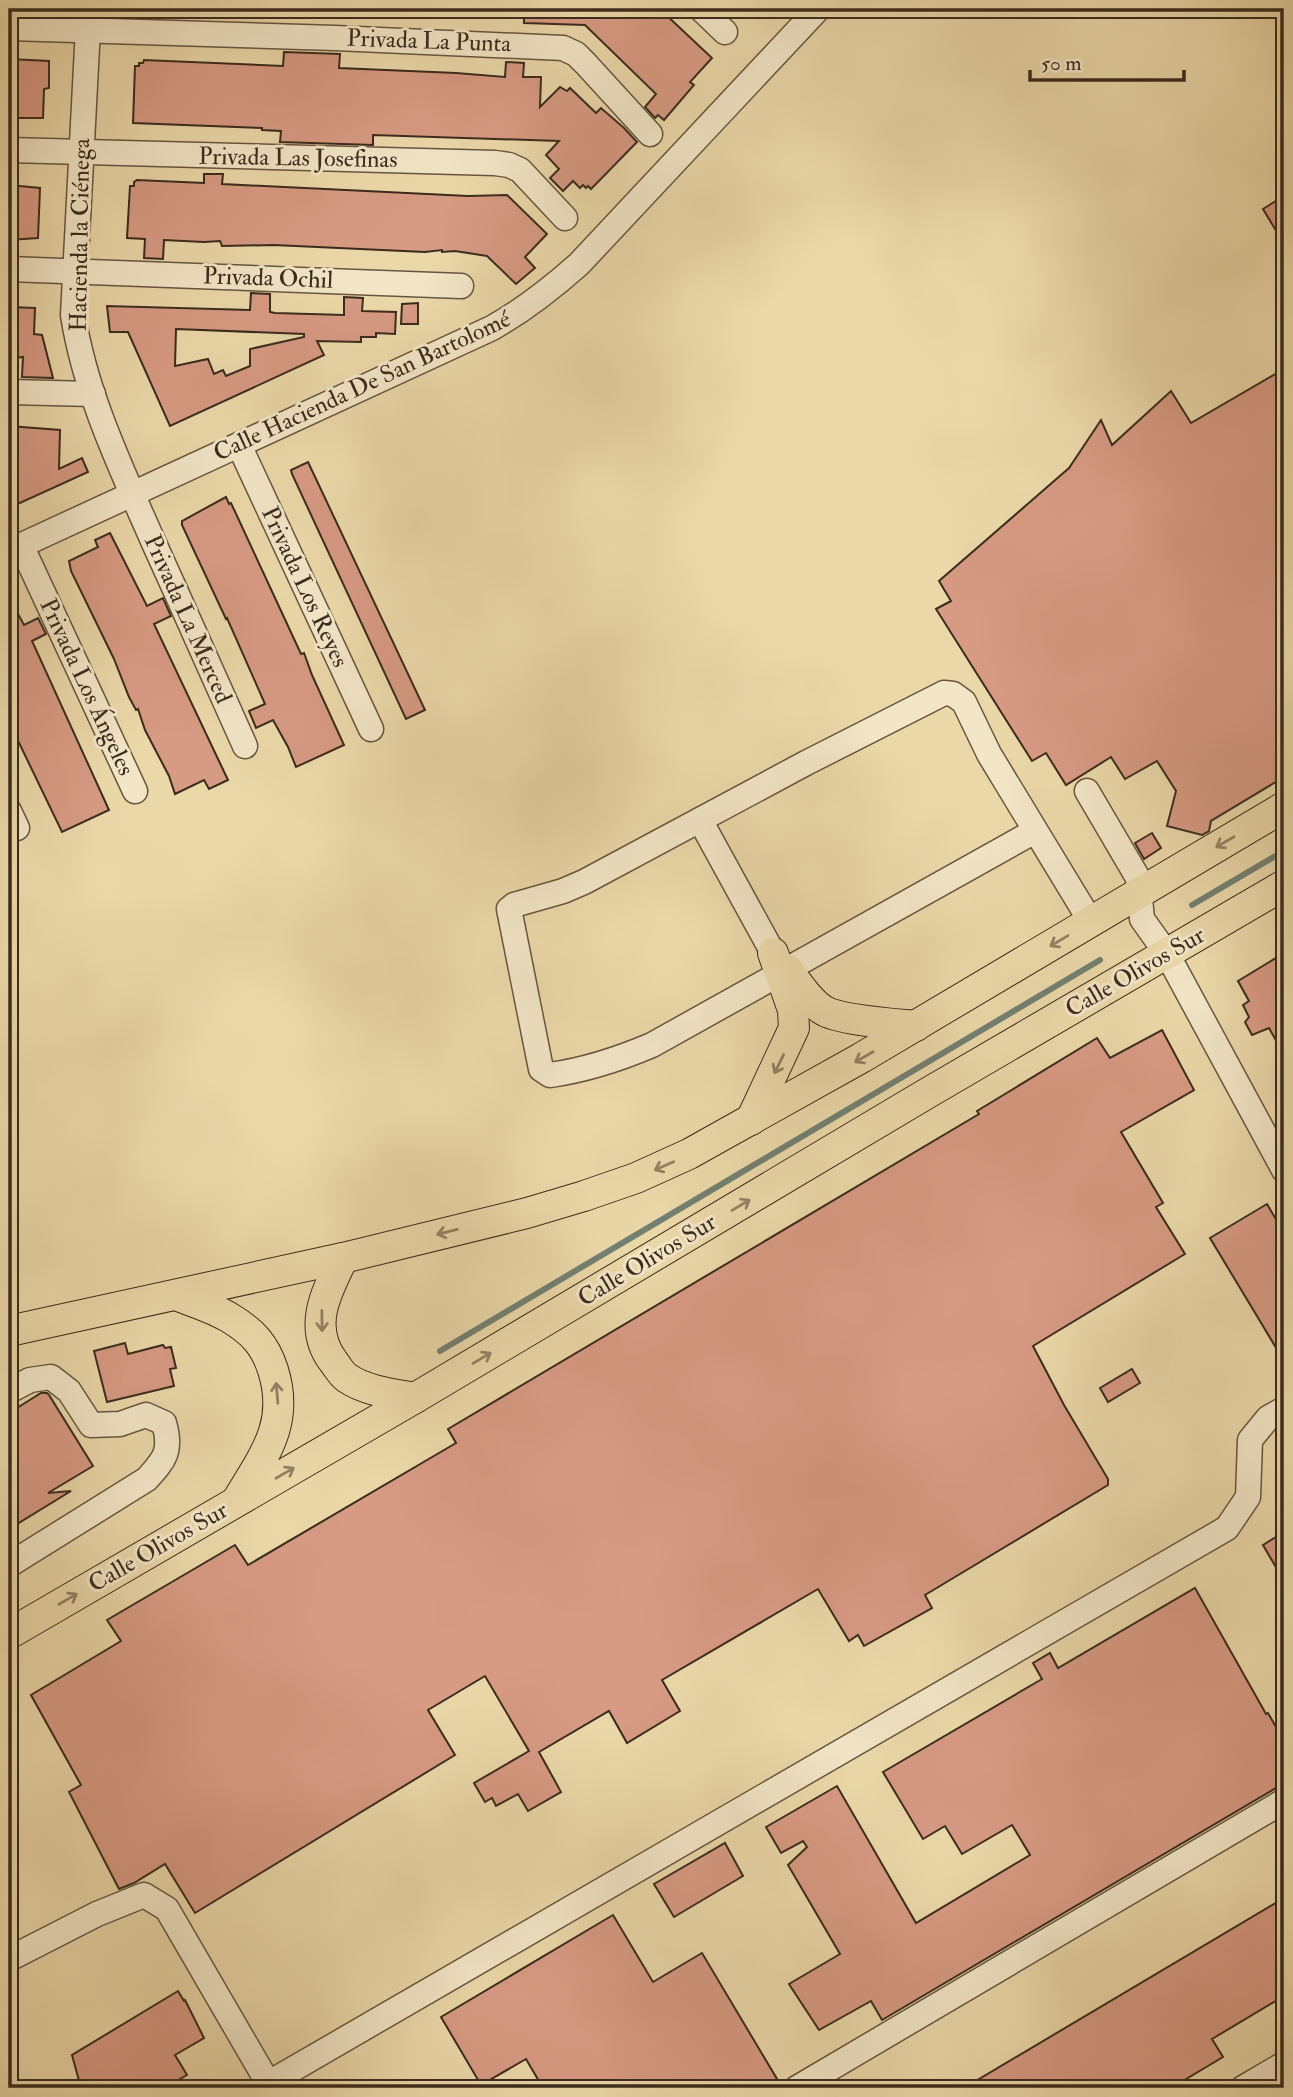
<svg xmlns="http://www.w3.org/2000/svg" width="1293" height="2097" viewBox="0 0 1293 2097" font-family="'IM FELL Double Pica',serif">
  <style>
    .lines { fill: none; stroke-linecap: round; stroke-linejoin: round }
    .stream { stroke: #738072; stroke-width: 6 }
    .building { fill: #d79a83; stroke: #3b2b1d; stroke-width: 2; fill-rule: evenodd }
    .minor-casing { stroke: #675640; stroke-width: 27 }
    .major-casing { stroke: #3b2b1d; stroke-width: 32 }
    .minor { stroke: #f2e6c7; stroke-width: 24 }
    .major { stroke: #ebd8a9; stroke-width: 30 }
    .oneway { stroke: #938263 }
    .labels { text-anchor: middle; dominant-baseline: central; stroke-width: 6; stroke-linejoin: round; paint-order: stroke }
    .street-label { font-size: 24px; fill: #3b2b1d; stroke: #f2e6c7 }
  </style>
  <rect width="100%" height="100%" fill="#ebd8a9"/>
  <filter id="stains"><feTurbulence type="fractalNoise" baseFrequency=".00286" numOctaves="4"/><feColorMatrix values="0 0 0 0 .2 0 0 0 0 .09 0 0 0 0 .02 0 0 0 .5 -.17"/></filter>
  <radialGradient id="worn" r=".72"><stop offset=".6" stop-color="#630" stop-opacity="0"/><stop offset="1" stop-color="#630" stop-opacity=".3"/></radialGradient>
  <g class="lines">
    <g class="stream">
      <path d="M 1192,905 L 1284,851"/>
      <path d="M 440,1351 L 1100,960"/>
    </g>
  </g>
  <g class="building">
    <path d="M 524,9 L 656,9 L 662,15 L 664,13 L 712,58 L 690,82 L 694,85 L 664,120 L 658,115 L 655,118 L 645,107 L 656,94 L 585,25 L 524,23 Z"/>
    <path d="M 284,52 L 340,54 L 339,68 L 456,73 L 505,77 L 506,62 L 524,63 L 523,77 L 541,77 L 540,107 L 560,87 L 567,91 L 570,88 L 596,113 L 601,108 L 624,128 L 637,142 L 591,189 L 588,186 L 586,188 L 583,185 L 580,188 L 573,181 L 563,191 L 550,178 L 559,169 L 546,155 L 559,141 L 373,135 L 373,145 L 280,142 L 281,131 L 262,130 L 262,128 L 133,123 L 135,66 L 139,66 L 139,63 L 143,63 L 144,60 L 283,66 Z"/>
    <path d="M 9,59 L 49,61 L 49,88 L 44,89 L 43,118 L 10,118 Z"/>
    <path d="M 204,174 L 223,174 L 222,184 L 468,196 L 507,195 L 547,234 L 525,257 L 535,268 L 516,284 L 487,256 L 455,251 L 442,252 L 442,250 L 425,252 L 274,245 L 222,246 L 220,241 L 204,242 L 164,240 L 163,259 L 144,258 L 145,239 L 127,238 L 130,186 L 134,186 L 134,182 L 137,180 L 204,183 Z"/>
    <path d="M 9,185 L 40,188 L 38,238 L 9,240 Z"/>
    <path d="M 1284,196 L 1284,244 L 1263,209 Z"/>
    <path d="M 251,293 L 270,294 L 270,312 L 275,313 L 344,315 L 344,297 L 363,298 L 362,311 L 396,312 L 395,334 L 376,333 L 376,337 L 361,337 L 361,342 L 317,341 L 324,355 L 170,426 L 128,332 L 110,332 L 107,306 L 250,310 ZM 176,329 L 304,334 L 304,337 L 250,349 L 250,366 L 226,376 L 223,370 L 214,374 L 208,359 L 175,366 Z"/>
    <path d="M 418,303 L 418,324 L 401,324 L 402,304 Z"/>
    <path d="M 9,307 L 35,308 L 34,334 L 42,335 L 53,378 L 22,377 L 23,357 L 9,359 Z"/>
    <path d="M 1284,369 L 1284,777 L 1211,821 L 1209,831 L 1202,835 L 1167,826 L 1176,791 L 1157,761 L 1125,779 L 1111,757 L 1066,785 L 1046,753 L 1032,761 L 936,609 L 951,601 L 939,581 L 1069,468 L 1101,420 L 1112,445 L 1171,391 L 1191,423 Z"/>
    <path d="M 9,426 L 60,430 L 59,469 L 82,458 L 88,472 L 9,508 Z"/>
    <path d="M 308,462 L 425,710 L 406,719 L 292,474 L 291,470 Z"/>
    <path d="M 226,497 L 229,504 L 231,503 L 301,654 L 304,653 L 312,675 L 344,745 L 296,767 L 288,747 L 273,720 L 256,728 L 249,711 L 265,704 L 227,618 L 226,619 L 182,525 L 182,521 Z"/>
    <path d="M 110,533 L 147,606 L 163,598 L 171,616 L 154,624 L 228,780 L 209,789 L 204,780 L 175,794 L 169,776 L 145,730 L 138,709 L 136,710 L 129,697 L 114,659 L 71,571 L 69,561 L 98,547 L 95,540 Z"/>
    <path d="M 9,597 L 24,625 L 38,618 L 46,634 L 32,641 L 109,810 L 62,832 L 9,722 Z"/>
    <path d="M 1152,833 L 1161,848 L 1144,859 L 1135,843 Z"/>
    <path d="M 1284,953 L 1284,1055 L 1269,1028 L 1252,1035 L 1245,1022 L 1249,1017 L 1243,1005 L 1249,1001 L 1238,981 Z"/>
    <path d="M 1162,1030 L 1194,1090 L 1121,1132 L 1163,1203 L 1156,1207 L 1185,1254 L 1033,1346 L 1064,1405 L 1108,1479 L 1108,1485 L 925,1595 L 932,1608 L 864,1646 L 858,1635 L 849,1641 L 818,1589 L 662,1680 L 680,1711 L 627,1743 L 609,1711 L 539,1752 L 561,1792 L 528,1811 L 518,1794 L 496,1806 L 492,1798 L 485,1802 L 474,1783 L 529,1751 L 485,1676 L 428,1710 L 455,1755 L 195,1913 L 165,1864 L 134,1883 L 119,1889 L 69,1792 L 81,1785 L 31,1695 L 121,1641 L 107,1620 L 235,1545 L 248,1565 L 456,1443 L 448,1429 L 979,1114 L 977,1111 L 1097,1038 L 1110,1058 Z"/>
    <path d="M 1267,1204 L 1284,1233 L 1284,1361 L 1210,1238 Z"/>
    <path d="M 125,1343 L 128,1354 L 163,1345 L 165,1348 L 171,1347 L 176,1368 L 170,1369 L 174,1386 L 107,1402 L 94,1351 Z"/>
    <path d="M 1132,1369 L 1140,1383 L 1108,1402 L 1100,1388 Z"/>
    <path d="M 41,1393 L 47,1393 L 49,1395 L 93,1466 L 48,1493 L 71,1491 L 9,1529 L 9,1413 Z"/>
    <path d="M 1284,1532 L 1284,1581 L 1263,1545 Z"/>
    <path d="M 1195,1588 L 1266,1714 L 1268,1713 L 1284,1741 L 1284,1786 L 1276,1788 L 882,2020 L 871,2001 L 819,2030 L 789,1984 L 840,1954 L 788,1865 L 807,1847 L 803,1841 L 781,1853 L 766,1827 L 837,1786 L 916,1923 L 1030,1855 L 1012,1825 L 962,1854 L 945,1826 L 923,1839 L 883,1772 L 1042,1679 L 1033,1663 L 1050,1653 L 1058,1668 Z"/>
    <path d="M 725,1843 L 743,1876 L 674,1917 L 654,1884 Z"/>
    <path d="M 1284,1898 L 1284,1996 L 1212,2039 L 1223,2057 L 1171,2088 L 964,2088 Z"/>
    <path d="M 613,1915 L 653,1982 L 702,1953 L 777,2079 L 761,2088 L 543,2088 L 526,2059 L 481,2085 L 441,2017 Z"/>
    <path d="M 178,1991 L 184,2001 L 185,2000 L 204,2038 L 175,2055 L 187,2075 L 164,2088 L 81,2088 L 72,2055 Z"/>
  </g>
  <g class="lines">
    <defs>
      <g id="minor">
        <path d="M 89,9 L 73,315 C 85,393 121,468 153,541 C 184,609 214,677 245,746"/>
        <path d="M 701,9 L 725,32"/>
        <path d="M 9,28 L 335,38 L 563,48 L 576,54 L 586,64 L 650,134"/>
        <path d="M 9,150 L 495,163 L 509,165 L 520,170 L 565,218"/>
        <path d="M 9,269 L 461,286"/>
        <path d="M 9,392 L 93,394"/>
        <path d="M 239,445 L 371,729"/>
        <path d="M 21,545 L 135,791"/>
        <path d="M 9,551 L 492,328 C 524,310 551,289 579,264 L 818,9"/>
        <path d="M 1087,791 L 1138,878 L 1142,919 L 1167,954 L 1284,1170"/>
        <path d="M 9,811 L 17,828"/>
        <path d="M 700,820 L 773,953"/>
        <path d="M 1035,831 L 652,1045 C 619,1059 586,1070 550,1075 L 541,1069 L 509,909 L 514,905 L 563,891 L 584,882 L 806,763 L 944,693 L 953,694 L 964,702 L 989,754 L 1091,922"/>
        <path d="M 9,1391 L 30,1380 L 51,1377 L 69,1391 L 91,1425 L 120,1424 L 146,1415 L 164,1423 C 172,1451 165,1459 147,1479 L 9,1565"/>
        <path d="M 9,1959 L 97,1914 L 144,1895 L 167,1909 L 271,2088"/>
        <path d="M 269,2083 L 1227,1528 L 1248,1497 L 1250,1440 L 1268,1418 L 1284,1409"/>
        <path d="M 797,2088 L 1284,1801"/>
        <path d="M 1243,2088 L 1284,2064"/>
      </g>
      <g id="major">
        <path d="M 787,969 C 798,983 808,1001 823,1010 C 838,1020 895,1024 916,1026"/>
        <path d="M 751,1120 L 794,1028 L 793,1010 L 773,953"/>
        <path d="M 343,1258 C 327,1291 307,1326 333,1361 C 337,1366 341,1374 347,1378 C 366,1391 393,1394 415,1398"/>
        <path d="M 176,1295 C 193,1302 214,1308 230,1318 C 253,1332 265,1345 273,1370 C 290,1424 264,1455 238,1499"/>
        <path d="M 9,1331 L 343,1258 L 527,1213 L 584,1196 L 636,1178 L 689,1154 L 861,1058 L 1284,807"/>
        <path d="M 9,1634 L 415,1398 L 926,1094 L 1284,885"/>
      </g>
    </defs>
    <use href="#minor" class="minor-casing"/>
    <use href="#major" class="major-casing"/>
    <use href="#minor" class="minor"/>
    <use href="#major" class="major"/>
  </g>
  <defs><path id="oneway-shaft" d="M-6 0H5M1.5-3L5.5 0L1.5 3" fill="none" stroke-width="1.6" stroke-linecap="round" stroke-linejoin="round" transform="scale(1.75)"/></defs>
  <g class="oneway">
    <use href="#oneway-shaft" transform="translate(1225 842) rotate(150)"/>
    <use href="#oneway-shaft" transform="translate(1059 941) rotate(149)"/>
    <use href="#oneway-shaft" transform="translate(864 1057) rotate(150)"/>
    <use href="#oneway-shaft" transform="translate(779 1064) rotate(116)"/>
    <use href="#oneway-shaft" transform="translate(664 1166) rotate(156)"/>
    <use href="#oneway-shaft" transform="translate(741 1205) rotate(-31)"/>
    <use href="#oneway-shaft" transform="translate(447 1232) rotate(166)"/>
    <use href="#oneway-shaft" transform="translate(322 1321) rotate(89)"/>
    <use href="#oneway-shaft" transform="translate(482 1358) rotate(-31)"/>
    <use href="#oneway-shaft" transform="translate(277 1393) rotate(-95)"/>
    <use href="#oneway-shaft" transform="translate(285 1473) rotate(-30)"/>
    <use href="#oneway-shaft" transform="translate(68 1599) rotate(-30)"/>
  </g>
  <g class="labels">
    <g class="street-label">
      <text transform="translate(429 41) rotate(2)">Privada La Punta</text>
      <text transform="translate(298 158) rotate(1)">Privada Las Josefinas</text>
      <text transform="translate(80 235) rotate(-89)">Hacienda la Ciénega</text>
      <text transform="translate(268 278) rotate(2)">Privada Ochil</text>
      <text transform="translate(362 386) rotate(-25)">Calle Hacienda De San Bartolomé</text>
      <text transform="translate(305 587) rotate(65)">Privada Los Reyes</text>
      <text transform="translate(188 619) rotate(66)">Privada La Merced</text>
      <text transform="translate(87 687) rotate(65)">Privada Los Ángeles</text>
      <text transform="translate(1135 972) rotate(-30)">Calle Olivos Sur</text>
      <text transform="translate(647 1260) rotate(-31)">Calle Olivos Sur</text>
      <text transform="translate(158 1547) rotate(-30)">Calle Olivos Sur</text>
    </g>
  </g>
  <rect width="1293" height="2097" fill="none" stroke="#ebd8a9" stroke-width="35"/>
  <rect x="10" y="10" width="1272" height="2076" fill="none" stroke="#3b2b1d" stroke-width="3.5"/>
  <rect x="18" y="18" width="1258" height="2062" fill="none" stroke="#3b2b1d" stroke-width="2"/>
  <path d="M1030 70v10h154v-10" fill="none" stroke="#3b2b1d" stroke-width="3.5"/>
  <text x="1041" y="70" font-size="21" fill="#3b2b1d" stroke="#f2e6c7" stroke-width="5" paint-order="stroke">50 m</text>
  <rect width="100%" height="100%" filter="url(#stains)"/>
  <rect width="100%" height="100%" fill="url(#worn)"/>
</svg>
